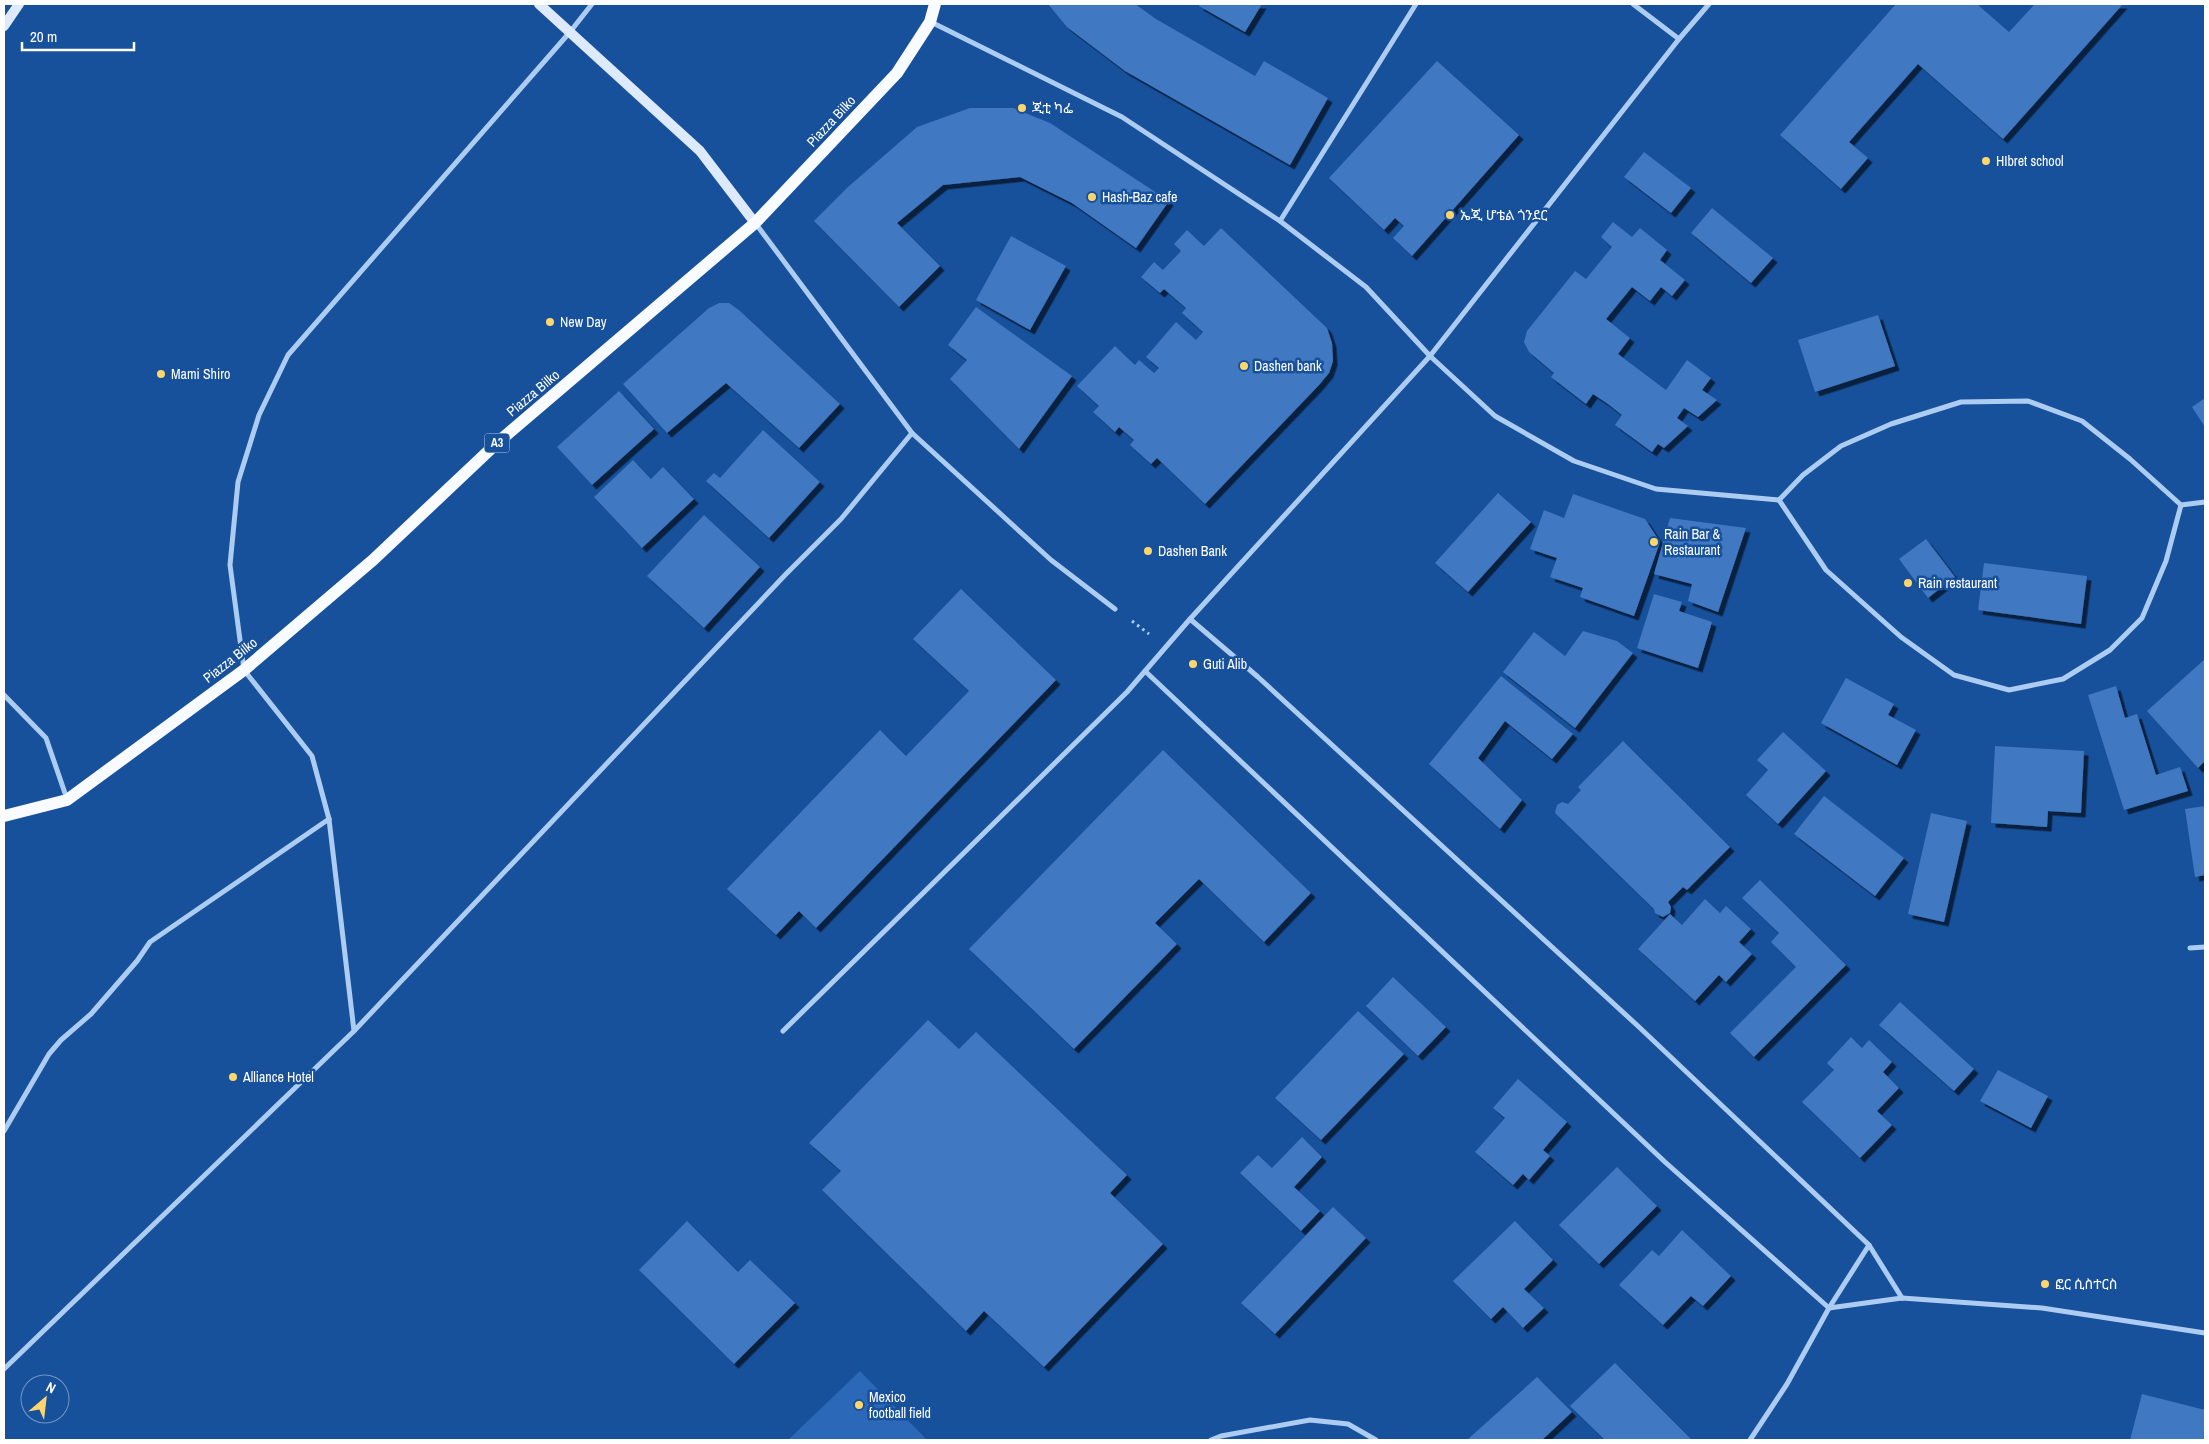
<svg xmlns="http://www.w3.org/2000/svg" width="2209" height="1444" viewBox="0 0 2209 1444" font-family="'Archivo Narrow','Noto Sans Ethiopic',sans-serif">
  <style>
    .green { fill: #2b69b8 }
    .building { fill: #4078c1; filter: url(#shadow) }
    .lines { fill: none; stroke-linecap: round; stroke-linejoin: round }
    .path { stroke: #adccf2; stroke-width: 3; stroke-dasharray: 2.5 4; stroke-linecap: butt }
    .street { stroke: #adccf2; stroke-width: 5 }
    .secondary { stroke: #dceafc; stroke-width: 10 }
    .primary { stroke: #f8fbff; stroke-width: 12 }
    .poi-dot { fill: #ffd66e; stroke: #17509b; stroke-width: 2 }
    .labels { text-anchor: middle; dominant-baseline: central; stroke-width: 5; stroke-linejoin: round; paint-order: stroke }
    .shield { fill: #17509b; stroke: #b9cae1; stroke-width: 1 }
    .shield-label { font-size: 12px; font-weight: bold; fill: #fff }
    .poi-label { font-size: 14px; fill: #fff; stroke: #17509b; text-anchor: start }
    .street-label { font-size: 14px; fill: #fff; stroke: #17509b }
  </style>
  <defs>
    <filter id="shadow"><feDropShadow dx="4.5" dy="4.5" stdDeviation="0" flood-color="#0009"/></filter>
  </defs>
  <rect width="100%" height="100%" fill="#17509b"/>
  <path class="green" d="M 860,1371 L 927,1440 L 788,1440 Z"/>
  <g class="building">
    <path d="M 1048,4 L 1135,4 L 1156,19 L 1255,76 L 1264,61 L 1328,98 L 1290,165 L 1125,71 L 1067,27 Z"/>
    <path d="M 1200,4 L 1262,4 L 1245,32 L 1199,6 Z"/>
    <path d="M 1896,4 L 1977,4 L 2009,32 L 2035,4 L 2123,4 L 2003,139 L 1918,64 L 1849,142 L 1868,158 L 1841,189 L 1780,135 Z"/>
    <path d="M 1437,61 L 1519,135 L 1412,256 L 1393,238 L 1404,226 L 1395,218 L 1384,230 L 1329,178 Z"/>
    <path d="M 970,108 L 1013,108 L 1050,123 L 1169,201 L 1136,248 L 1072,203 L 1020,177 L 943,185 L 897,223 L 940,266 L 899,307 L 814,221 L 848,187 L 917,127 Z"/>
    <path d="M 1644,152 L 1691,188 L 1671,213 L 1624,177 Z"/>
    <path d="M 1712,208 L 1773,258 L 1751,283 L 1691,233 Z"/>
    <path d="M 1613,222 L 1632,237 L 1640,228 L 1667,250 L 1660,260 L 1685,280 L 1672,296 L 1661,287 L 1650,301 L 1632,287 L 1606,319 L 1630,338 L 1618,354 L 1666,390 L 1687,360 L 1711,378 L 1702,390 L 1717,400 L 1698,417 L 1684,408 L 1677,418 L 1688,426 L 1664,448 L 1658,444 L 1652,452 L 1615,425 L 1622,415 L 1608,404 L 1593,394 L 1586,404 L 1551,377 L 1554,373 L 1529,352 L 1524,342 L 1527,331 L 1575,271 L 1586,279 L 1612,247 L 1601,237 Z"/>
    <path d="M 1221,228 L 1327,328 L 1332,343 L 1333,361 L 1329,373 L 1319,385 L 1205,504 L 1157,458 L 1151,464 L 1130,445 L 1134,440 L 1119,427 L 1115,432 L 1093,412 L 1099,406 L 1077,386 L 1115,346 L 1135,365 L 1139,360 L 1154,373 L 1159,368 L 1146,357 L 1176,322 L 1196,340 L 1203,332 L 1182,313 L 1186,308 L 1164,289 L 1160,293 L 1141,277 L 1154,262 L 1163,270 L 1181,251 L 1174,244 L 1187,230 L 1204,246 Z"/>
    <path d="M 1011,236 L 1066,266 L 1030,330 L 976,300 Z"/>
    <path d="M 719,303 L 729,303 L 740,311 L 840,404 L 799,448 L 726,383 L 667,433 L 623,384 L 709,308 Z"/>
    <path d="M 976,307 L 1072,376 L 1019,449 L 950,379 L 967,360 L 948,345 Z"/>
    <path d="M 1878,315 L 1895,366 L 1815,392 L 1798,340 Z"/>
    <path d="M 619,391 L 654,429 L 592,485 L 557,447 Z"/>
    <path d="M 2205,398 L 2205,427 L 2192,407 Z"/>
    <path d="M 763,430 L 820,482 L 769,538 L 706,481 L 714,473 L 720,478 Z"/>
    <path d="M 633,460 L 651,479 L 663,467 L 694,499 L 642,548 L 594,497 Z"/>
    <path d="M 1498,493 L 1531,522 L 1468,592 L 1435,563 Z"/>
    <path d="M 1573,494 L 1645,519 L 1660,542 L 1634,616 L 1580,597 L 1583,588 L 1550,577 L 1557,558 L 1530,549 L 1544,510 L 1564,518 Z"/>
    <path d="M 704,515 L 760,567 L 704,628 L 647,576 Z"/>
    <path d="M 1670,518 L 1746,528 L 1718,612 L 1688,601 L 1692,584 L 1654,574 Z"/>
    <path d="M 1926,539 L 1955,577 L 1928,598 L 1899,559 Z"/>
    <path d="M 1984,563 L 2087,576 L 2081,624 L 1978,610 Z"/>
    <path d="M 961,589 L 1056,680 L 816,928 L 799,911 L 776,935 L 727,889 L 880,730 L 906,756 L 969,691 L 913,639 Z"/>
    <path d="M 1654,594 L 1682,602 L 1679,611 L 1712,622 L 1698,668 L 1637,648 Z"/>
    <path d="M 1583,631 L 1617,641 L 1633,653 L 1575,728 L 1503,672 L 1534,632 L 1565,656 Z"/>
    <path d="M 2205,659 L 2205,761 L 2198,768 L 2147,711 Z"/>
    <path d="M 1501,676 L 1573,734 L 1552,759 L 1505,721 L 1478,758 L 1522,800 L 1500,829 L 1429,764 Z"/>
    <path d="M 1846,678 L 1894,704 L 1888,715 L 1916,730 L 1897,765 L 1821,723 Z"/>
    <path d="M 2116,686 L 2125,718 L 2137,714 L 2156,775 L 2180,767 L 2188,791 L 2124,810 L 2088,695 Z"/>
    <path d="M 1783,732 L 1826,771 L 1778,824 L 1746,795 L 1768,770 L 1757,760 Z"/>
    <path d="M 1623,741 L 1730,847 L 1687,890 L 1683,887 L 1668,902 L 1671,907 L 1670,913 L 1663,917 L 1655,913 L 1654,909 L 1555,813 L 1557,805 L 1562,802 L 1568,804 L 1581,790 L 1578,787 Z"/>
    <path d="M 1995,746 L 2084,751 L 2081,813 L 2048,811 L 2047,827 L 1991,823 Z"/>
    <path d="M 1163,750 L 1311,893 L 1264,942 L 1199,879 L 1155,923 L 1177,944 L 1074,1049 L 969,949 Z"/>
    <path d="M 1824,796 L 1904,858 L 1875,896 L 1794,834 Z"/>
    <path d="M 2205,806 L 2205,875 L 2195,877 L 2185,809 Z"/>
    <path d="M 1931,813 L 1967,821 L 1944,922 L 1908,914 Z"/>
    <path d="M 1760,880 L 1846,965 L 1754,1057 L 1730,1033 L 1796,967 L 1771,942 L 1779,933 L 1742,898 Z"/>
    <path d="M 1705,899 L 1720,913 L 1726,906 L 1751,929 L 1739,942 L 1752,954 L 1726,982 L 1719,975 L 1695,1001 L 1638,949 L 1670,914 L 1682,925 Z"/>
    <path d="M 1393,977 L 1446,1027 L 1418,1056 L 1366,1006 Z"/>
    <path d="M 1900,1002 L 1974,1069 L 1954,1091 L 1879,1025 Z"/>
    <path d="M 1358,1011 L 1404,1054 L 1321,1140 L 1275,1098 Z"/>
    <path d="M 928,1020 L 959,1049 L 976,1032 L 1127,1175 L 1110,1193 L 1163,1244 L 1044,1367 L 984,1311 L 966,1331 L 822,1190 L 841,1171 L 809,1143 Z"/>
    <path d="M 1851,1037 L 1862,1048 L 1869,1040 L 1892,1062 L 1883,1072 L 1899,1088 L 1877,1111 L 1892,1125 L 1860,1158 L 1802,1102 L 1834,1070 L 1827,1063 Z"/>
    <path d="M 1998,1070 L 2048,1096 L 2031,1128 L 1980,1101 Z"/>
    <path d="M 1518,1079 L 1567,1122 L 1543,1150 L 1550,1156 L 1529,1180 L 1523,1174 L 1513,1185 L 1475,1152 L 1505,1118 L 1493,1108 Z"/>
    <path d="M 1302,1137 L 1322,1157 L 1294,1187 L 1320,1211 L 1301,1231 L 1240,1173 L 1258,1155 L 1272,1168 Z"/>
    <path d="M 1617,1167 L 1657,1206 L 1599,1264 L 1559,1225 Z"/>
    <path d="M 1333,1207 L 1366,1238 L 1275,1334 L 1241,1303 Z"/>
    <path d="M 687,1221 L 738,1272 L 750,1260 L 795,1303 L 734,1364 L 639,1270 Z"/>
    <path d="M 1515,1221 L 1553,1260 L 1524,1289 L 1544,1308 L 1523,1328 L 1503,1307 L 1491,1319 L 1453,1281 Z"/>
    <path d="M 1682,1230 L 1731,1276 L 1703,1306 L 1691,1296 L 1663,1325 L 1619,1285 L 1652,1250 L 1659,1256 Z"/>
    <path d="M 1615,1363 L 1692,1440 L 1605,1440 L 1570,1406 Z"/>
    <path d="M 1537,1377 L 1572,1412 L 1542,1440 L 1467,1440 Z"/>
    <path d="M 2142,1394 L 2205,1410 L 2205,1440 L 2130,1440 Z"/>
  </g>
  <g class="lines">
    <path class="path" d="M 1132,621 L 1149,634"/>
    <g class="street">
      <path d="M 1633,4 L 1679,39"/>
      <path d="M 931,22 L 1122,117 L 1280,221 L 1366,287 L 1430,356 L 1495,416 L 1574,461 L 1656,489 L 1779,500"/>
      <path d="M 1280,221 L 1416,4"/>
      <path d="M 756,224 L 912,433 L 1051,560 L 1115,609"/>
      <path d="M 1779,500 L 1826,570 L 1901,637 L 1954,675 L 2009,690 L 2063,679 L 2110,650 L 2142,618 L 2166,561 L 2181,505"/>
      <path d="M 1779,500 L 1803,475 L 1841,446 L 1891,424 L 1961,402 L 2028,401 L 2082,421 L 2130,459 L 2181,505 L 2205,502"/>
      <path d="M 1190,619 L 1258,677 L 1639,1027 L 1869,1245 L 1902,1298"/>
      <path d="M 1145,671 L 1665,1162 L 1829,1308 L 1902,1298 L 2042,1308 L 2205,1333"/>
      <path d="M 4,695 L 46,738 L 67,799"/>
      <path d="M 2190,948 L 2205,947"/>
      <path d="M 354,1031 L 329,819 L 312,756 L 244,670 L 230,565 L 238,482 L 259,415 L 288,355 L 570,32 L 592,4"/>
      <path d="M 783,1031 L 1127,692 L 1190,619 L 1430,356 L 1679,39 L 1709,4"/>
      <path d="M 4,1131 L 49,1054 L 61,1040 L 91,1014 L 137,961 L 150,942 L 329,819"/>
      <path d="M 4,1369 L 354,1031 L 786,574 L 841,519 L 912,433"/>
      <path d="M 1211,1440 L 1221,1436 L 1310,1420 L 1348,1424 L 1376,1440"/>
      <path d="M 1750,1440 L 1787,1384 L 1829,1308 L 1869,1245"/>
    </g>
    <g class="secondary">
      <path d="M 539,4 L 700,151 L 755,223"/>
      <path d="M 4,26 L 19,4"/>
    </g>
    <path class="primary" d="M 4,816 L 67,800 L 244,670 L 373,560 L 497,443 L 755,223 L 897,73 L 930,22 L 935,4"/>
  </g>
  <g class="poi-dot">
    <circle cx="1022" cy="108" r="5"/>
    <circle cx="1986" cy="161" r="5"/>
    <circle cx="1092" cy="197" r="5"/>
    <circle cx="1450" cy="215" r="5"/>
    <circle cx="550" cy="322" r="5"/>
    <circle cx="1244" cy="366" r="5"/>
    <circle cx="161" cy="374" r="5"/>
    <circle cx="1654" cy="542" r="5"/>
    <circle cx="1148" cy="551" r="5"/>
    <circle cx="1908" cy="583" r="5"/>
    <circle cx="1193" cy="664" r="5"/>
    <circle cx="233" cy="1077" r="5"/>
    <circle cx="2045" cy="1284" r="5"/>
    <circle cx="859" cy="1405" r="5"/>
  </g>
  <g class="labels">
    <rect class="shield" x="484.5" y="433.5" width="25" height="19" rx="4"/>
    <g class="shield-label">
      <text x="497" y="443">A3</text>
    </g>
    <g class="poi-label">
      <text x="1032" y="108">ጂቲ ካፌ</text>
      <text x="1996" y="161">HIbret school</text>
      <text x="1102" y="197">Hash-Baz cafe</text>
      <text x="1460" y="215">ኤጂ ሆቴል ጎንደር</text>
      <text x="560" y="322">New Day</text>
      <text x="1254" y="366">Dashen bank</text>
      <text x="171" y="374">Mami Shiro</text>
      <text x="1664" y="534">Rain Bar &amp;<tspan x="1664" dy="16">Restaurant</tspan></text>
      <text x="1158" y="551">Dashen Bank</text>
      <text x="1918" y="583">Rain restaurant</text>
      <text x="1203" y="664">Guti Alib</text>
      <text x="243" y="1077">Alliance Hotel</text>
      <text x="2055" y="1284">ፎር ሲስተርስ</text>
      <text x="869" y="1397">Mexico<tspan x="869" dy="16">football field</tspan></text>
    </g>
    <g class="street-label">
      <text transform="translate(831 121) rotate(-47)">Piazza Bilko</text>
      <text transform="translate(533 393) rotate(-40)">Piazza Bilko</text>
      <text transform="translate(230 660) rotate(-38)">Piazza Bilko</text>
    </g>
  </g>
  <rect width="2209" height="1444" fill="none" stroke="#ffffff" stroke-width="10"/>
  <g transform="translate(45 1399) rotate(28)"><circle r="24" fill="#17509b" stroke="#7496c3"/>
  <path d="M0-4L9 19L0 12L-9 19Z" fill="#ffd66e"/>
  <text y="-8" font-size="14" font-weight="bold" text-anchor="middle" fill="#ffffff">N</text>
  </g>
  <path d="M22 42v8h112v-8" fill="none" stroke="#ffffff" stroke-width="2.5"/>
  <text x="30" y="42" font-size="15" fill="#ffffff" stroke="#17509b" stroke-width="4" paint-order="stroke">20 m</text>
</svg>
